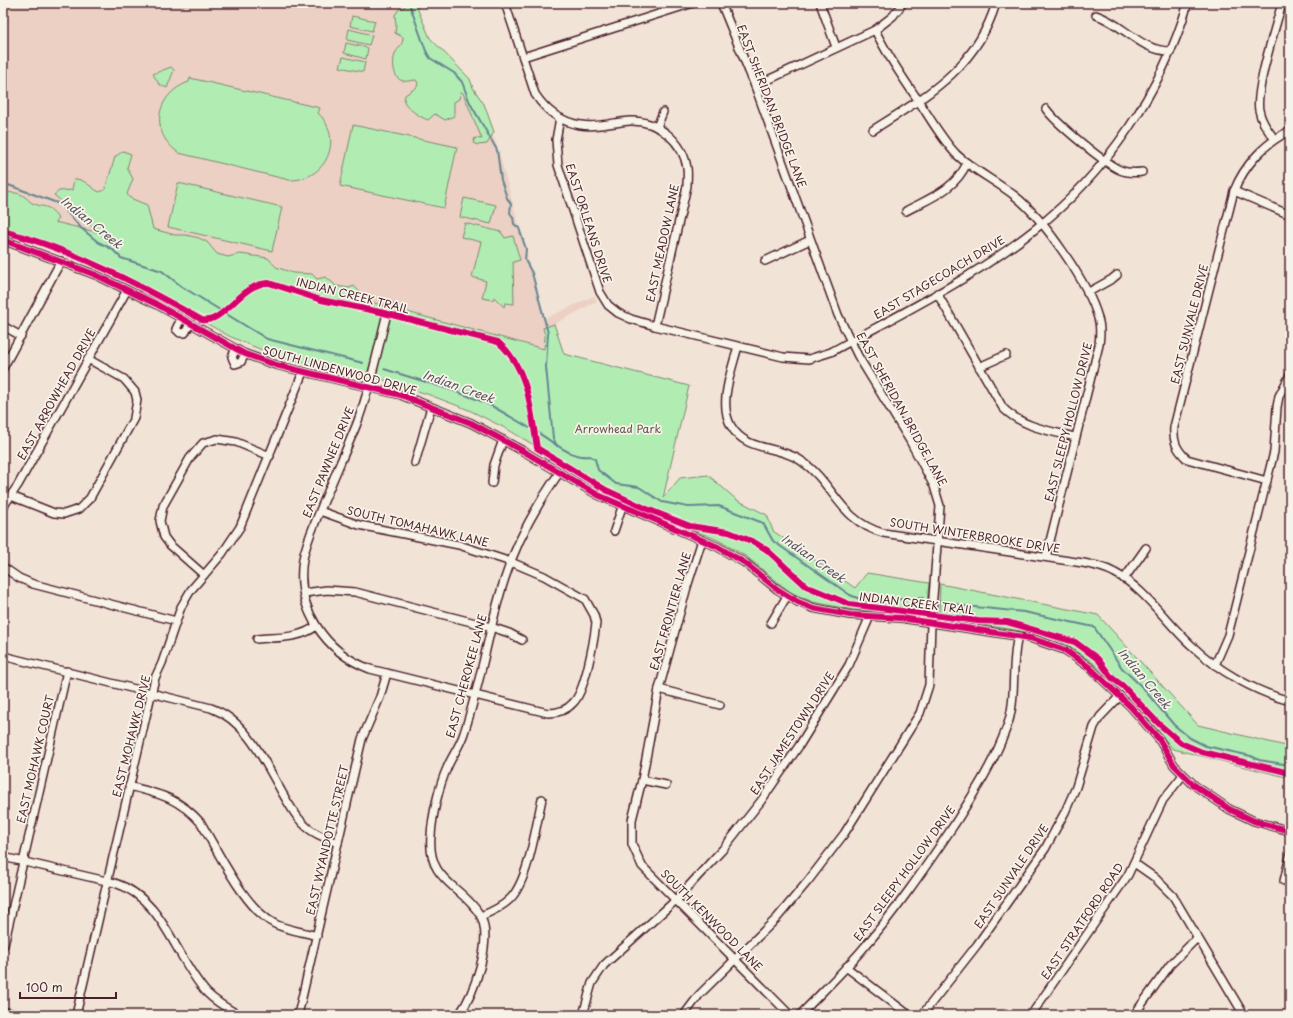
<svg xmlns="http://www.w3.org/2000/svg" width="1293" height="1018" viewBox="0 0 1293 1018" font-family="'Playpen Sans',sans-serif">
  <style>
    .built { fill: #ebd0c3 }
    .green { fill: #b1edb3; stroke: #7e866f }
    .lines { fill: none; stroke-linecap: round; stroke-linejoin: round }
    .stream { stroke: #668591; stroke-width: 2 }
    .minor-casing { stroke: #4a1f2b; stroke-width: 10 }
    .major-casing { stroke: #4a1f2b; stroke-width: 12 }
    .minor { stroke: #f7f3e8; stroke-width: 7 }
    .major { stroke: #fddcac; stroke-width: 9 }
    .cycleway-casing { stroke: #f7f3e8; stroke-width: 8 }
    .cycleway { stroke: #d6006c; stroke-width: 6 }
    .labels { text-anchor: middle; dominant-baseline: central; stroke-width: 3.5; stroke-linejoin: round; paint-order: stroke }
    .street-label { font-size: 11px; fill: #4a1f2b; stroke: #f7f3e8 }
    .park-label { font-size: 11px; fill: #64524d; stroke: #f7f3e8 }
    .water-label { font-size: 12px; font-style: italic; fill: #58525e; stroke: #f7f3e8 }
  </style>
  <rect width="100%" height="100%" fill="#f2e3d7"/>
  <filter id="ink" filterUnits="userSpaceOnUse"><feTurbulence type="fractalNoise" baseFrequency=".025" numOctaves="2"/><feDisplacementMap in="SourceGraphic" scale="8" xChannelSelector="R" yChannelSelector="G"/><feConvolveMatrix kernelMatrix="1 2 1 2 8 2 1 2 1" color-interpolation-filters="sRGB"/></filter>
  <g filter="url(#ink)">
    <path class="built" d="M 3,3 L 413,3 L 434,50 L 481,102 L 498,149 L 544,319 L 594,296 L 597,301 L 551,326 L 543,328 L 544,349 L 395,308 L 3,209 Z"/>
    <g class="green">
      <path d="M 404,3 L 415,3 L 430,38 L 470,79 L 473,88 L 484,104 L 494,132 L 487,144 L 478,145 L 473,143 L 475,138 L 482,139 L 463,93 L 461,92 L 459,99 L 454,102 L 454,116 L 445,120 L 435,114 L 428,120 C 418,116 411,111 404,102 L 405,95 L 417,87 L 418,83 L 416,80 C 412,80 407,82 403,81 C 393,79 392,62 395,54 C 398,47 403,46 403,37 L 395,33 L 396,25 L 395,15 L 399,9 L 405,7 Z"/>
      <path d="M 352,16 L 375,21 L 372,31 L 350,26 Z"/>
      <path d="M 349,29 L 372,35 L 369,45 L 347,40 Z"/>
      <path d="M 346,43 L 368,48 L 366,59 L 344,53 Z"/>
      <path d="M 343,57 L 365,62 L 363,72 L 340,67 Z"/>
      <path d="M 171,67 L 174,70 L 167,88 L 159,84 L 153,74 Z"/>
      <path d="M 190,78 L 320,108 L 318,113 C 345,139 326,181 289,180 L 179,153 C 149,133 155,94 189,82 Z"/>
      <path d="M 353,125 L 457,147 L 444,208 L 340,186 Z"/>
      <path d="M 123,151 L 131,154 L 127,168 L 133,179 L 127,194 L 130,198 L 147,205 L 153,229 L 175,235 L 186,235 L 199,238 L 207,242 L 217,254 L 228,257 L 240,254 L 268,258 L 276,267 L 293,273 L 312,274 L 317,279 L 326,277 L 336,286 L 349,288 L 354,286 L 364,296 L 363,300 L 544,349 L 545,336 L 543,328 L 554,324 L 564,354 L 689,386 L 663,498 L 680,478 L 708,475 L 737,500 L 767,515 L 773,531 L 855,588 L 867,573 L 929,583 L 926,614 L 919,616 L 896,612 L 853,610 L 813,602 L 790,592 L 747,557 L 718,540 L 683,526 L 660,511 L 626,497 L 589,478 L 507,429 L 469,410 L 427,394 L 381,379 L 281,357 L 252,346 L 229,336 L 131,281 L 74,256 L 23,236 L 3,230 L 3,192 C 9,193 17,192 22,195 C 26,197 29,201 32,203 C 46,209 49,203 58,219 L 55,222 L 100,233 L 54,195 L 59,191 L 72,190 L 74,179 C 85,179 90,187 99,192 L 105,190 L 115,157 Z"/>
      <path d="M 178,183 L 282,207 L 272,251 L 168,227 Z"/>
      <path d="M 464,198 L 496,205 L 491,224 L 460,217 Z"/>
      <path d="M 465,223 L 501,232 L 505,238 L 513,236 L 520,260 L 513,262 L 514,304 L 505,303 L 504,307 L 494,297 L 493,300 L 482,298 L 486,281 L 472,277 L 481,242 L 461,237 Z"/>
      <path d="M 940,584 L 1098,615 L 1198,725 L 1290,747 L 1290,778 L 1173,749 L 1124,692 L 1092,662 L 1061,642 L 1039,634 L 939,618 Z"/>
    </g>
    <g class="lines">
      <g class="stream">
        <path d="M 409,3 L 426,51 L 430,58 L 454,73 L 462,82 L 470,103 L 497,150 L 501,180 L 507,198 L 511,204 L 510,213 L 513,217 L 514,224 L 519,228 L 526,249 L 525,260 L 532,273 L 548,333 L 546,367 L 553,438 L 557,446"/>
        <path d="M 3,183 L 60,204 L 81,228 L 98,242 L 112,249 L 121,258 L 162,271 L 181,286 L 267,339 L 363,363"/>
        <path d="M 384,369 C 418,380 455,389 488,404 C 503,412 518,421 533,430 C 551,439 569,459 590,456 L 595,459 L 598,470 L 616,484 L 639,487 L 662,502 L 688,507 L 719,506 L 763,523 L 773,541 L 850,595 L 865,601 L 923,598"/>
        <path d="M 941,601 L 965,606 L 1024,612 L 1094,627 L 1122,668 L 1141,686 L 1174,725 L 1190,738 L 1206,746 L 1251,756 L 1259,760 L 1290,765"/>
      </g>
      <defs>
        <g id="minor">
          <path d="M 505,3 L 535,94 C 546,111 560,122 581,125 C 597,128 614,122 630,121 C 657,120 683,141 687,168 C 688,174 687,181 687,186 L 655,326"/>
          <path d="M 820,3 L 836,47"/>
          <path d="M 1096,15 C 1124,24 1140,51 1170,51"/>
          <path d="M 875,30 C 887,55 902,77 918,100 C 930,118 941,138 956,154 C 974,171 996,181 1015,196 C 1043,218 1089,284 1098,318 C 1101,327 1100,336 1099,345 L 1046,557"/>
          <path d="M 523,57 L 693,3"/>
          <path d="M 755,86 L 875,30 L 893,16 L 903,3"/>
          <path d="M 1046,109 C 1056,123 1104,163 1120,170 C 1127,173 1134,173 1142,172"/>
          <path d="M 560,118 L 556,140 L 558,165 L 600,292 L 608,305 L 618,313 L 631,319 L 655,326 L 783,357 L 809,359 L 831,352 C 900,314 972,279 1034,230 C 1106,174 1162,91 1188,3"/>
          <path d="M 657,127 L 663,112"/>
          <path d="M 873,130 C 926,96 977,68 996,3"/>
          <path d="M 1275,139 C 1267,130 1261,121 1259,110 C 1255,90 1276,26 1282,3"/>
          <path d="M 1234,191 L 1290,215"/>
          <path d="M 906,211 C 930,198 955,190 967,163"/>
          <path d="M 3,240 L 96,275 L 156,304 L 245,354 L 276,365 L 401,395 L 471,423 L 523,451 L 598,495 L 718,547 L 745,563 L 777,589 L 798,602 L 813,608 L 850,615 L 901,618 L 1030,638 L 1065,650 L 1089,667 L 1131,707 L 1159,739 L 1174,765 L 1194,785 L 1229,809 L 1254,821 L 1290,831"/>
          <path d="M 765,261 L 810,240"/>
          <path d="M 937,293 L 1003,408 C 1022,427 1050,431 1075,437"/>
          <path d="M 1087,293 L 1112,279 L 1117,275"/>
          <path d="M 181,319 L 176,329 L 180,333 L 185,333 L 190,324"/>
          <path d="M 3,326 L 21,336"/>
          <path d="M 738,346 C 732,370 718,403 731,426 C 746,452 778,445 800,460 C 834,482 838,520 883,533 L 1083,563 C 1094,565 1105,567 1115,573 C 1145,589 1165,621 1190,644 C 1217,670 1253,691 1290,701"/>
          <path d="M 236,349 L 232,357 L 235,364 L 241,362 L 245,354"/>
          <path d="M 979,367 L 1006,355"/>
          <path d="M 3,368 L 61,261"/>
          <path d="M 415,463 L 431,407"/>
          <path d="M 1267,481 L 1187,459 C 1176,449 1173,441 1174,427 L 1234,191 C 1244,166 1265,142 1290,131"/>
          <path d="M 492,483 L 494,465 L 503,440"/>
          <path d="M 11,496 L 54,513 L 64,514 L 79,509 L 90,498 L 134,418 L 137,400 L 135,392 L 124,379 L 88,359"/>
          <path d="M 3,507 L 18,485 L 127,290"/>
          <path d="M 320,511 L 359,525 L 459,545 L 511,562 L 544,576 L 585,599 L 594,615 L 596,623 C 594,641 585,692 573,703 C 566,711 558,713 548,713 L 370,669 C 325,652 295,608 303,559 C 306,543 313,528 319,513 C 331,484 344,455 356,426 C 371,388 378,346 389,306"/>
          <path d="M 614,531 L 622,507"/>
          <path d="M 702,540 L 687,587 L 659,689 L 642,780 L 632,820 L 632,844 L 642,866 L 790,1015"/>
          <path d="M 3,567 L 19,578 L 33,584 L 176,621"/>
          <path d="M 204,575 L 170,545 L 164,537 L 160,521 L 163,506 L 190,458 L 203,443 L 217,439 L 236,442 L 270,456"/>
          <path d="M 1124,579 L 1146,548"/>
          <path d="M 304,593 L 327,590 L 355,592 L 491,627 L 509,633 L 522,640"/>
          <path d="M 771,623 L 787,596"/>
          <path d="M 257,639 C 277,637 300,639 316,626"/>
          <path d="M 3,656 L 211,708 C 250,722 267,768 287,801 C 293,811 299,821 308,828 C 316,835 328,839 338,843"/>
          <path d="M 1215,665 L 1228,635 L 1274,452 L 1277,407 L 1279,396 L 1290,375"/>
          <path d="M 659,689 L 720,705"/>
          <path d="M 642,780 L 666,785"/>
          <path d="M 129,786 C 160,794 179,798 201,823 C 219,853 245,909 275,924 C 288,930 303,932 317,936"/>
          <path d="M 3,857 L 115,883 C 164,899 175,958 207,993 C 216,1002 228,1009 239,1015"/>
          <path d="M 1134,863 L 1154,877 L 1173,896 L 1244,1015"/>
          <path d="M 1284,881 L 1290,856"/>
          <path d="M 481,916 C 491,912 502,907 510,899 C 529,880 536,825 542,799"/>
          <path d="M 4,945 L 67,671"/>
          <path d="M 846,967 L 909,1015"/>
          <path d="M 76,1015 L 155,678 L 162,663 L 181,607 L 191,590 L 222,554 L 240,527 L 303,372"/>
          <path d="M 298,1015 L 362,739 L 380,697 L 387,673"/>
          <path d="M 459,1015 C 474,994 494,939 480,915 C 461,884 427,882 431,836 C 432,816 439,786 447,768 C 452,756 460,746 464,733 C 481,683 488,631 504,581 C 516,542 536,506 559,473"/>
          <path d="M 583,1015 L 592,983 L 604,965 L 676,900 L 698,876 L 723,849 L 761,801 L 799,746 L 849,665 L 870,616"/>
          <path d="M 684,1015 L 699,995 L 777,918 L 808,881 L 844,834 L 920,713 L 929,685 L 931,623 L 940,506 L 934,486 L 910,441 L 858,356 L 838,315 L 755,86 L 721,3"/>
          <path d="M 800,1015 C 820,994 841,974 861,951 C 895,912 925,868 954,825 C 973,795 994,763 1006,729 C 1018,700 1010,666 1018,636"/>
          <path d="M 922,1015 L 977,945 L 1045,849 L 1065,812 L 1076,787 L 1094,727 L 1100,717 L 1120,696"/>
          <path d="M 1031,1015 L 1128,875 L 1163,800 L 1183,775"/>
          <path d="M 1134,1015 L 1170,965 L 1197,938"/>
        </g>
        <path id="major" d="M 3,1012 L 14,1015"/>
      </defs>
      <use href="#minor" class="minor-casing"/>
      <use href="#major" class="major-casing"/>
      <use href="#minor" class="minor"/>
      <use href="#major" class="major"/>
      <defs>
        <g id="cycleway">
          <path d="M 3,231 C 74,250 138,284 202,320 C 224,324 242,282 269,283 L 321,300 L 380,312 L 498,342 C 529,368 531,411 537,448 L 606,490 L 647,509 L 690,526 L 729,532 L 754,542 L 767,550 L 806,586 L 849,604 L 978,621 L 1007,622 L 1075,642 L 1098,659 L 1112,678 L 1123,686 L 1158,723 L 1181,743 L 1202,752 L 1290,773"/>
          <path d="M 3,240 L 96,275 L 156,304 L 245,354 L 276,365 L 401,395 L 471,423 L 523,451 L 598,495 L 718,547 L 745,563 L 777,589 L 798,602 L 813,608 L 850,615 L 901,618 L 1030,638 L 1065,650 L 1089,667 L 1131,707 L 1159,739 L 1174,765 L 1194,785 L 1229,809 L 1254,821 L 1290,831"/>
        </g>
      </defs>
      <use href="#cycleway" class="cycleway-casing"/>
      <use href="#cycleway" class="cycleway"/>
    </g>
  </g>
  <g class="labels">
    <g class="street-label">
      <text transform="translate(772 106) rotate(69)">EAST SHERIDAN BRIDGE LANE</text>
      <text transform="translate(589 223) rotate(72)">EAST ORLEANS DRIVE</text>
      <text transform="translate(662 243) rotate(-78)">EAST MEADOW LANE</text>
      <text transform="translate(939 277) rotate(-31)">EAST STAGECOACH DRIVE</text>
      <text transform="translate(353 295) rotate(14)">INDIAN CREEK TRAIL</text>
      <text transform="translate(1189 324) rotate(-76)">EAST SUNVALE DRIVE</text>
      <text transform="translate(340 370) rotate(15)">SOUTH LINDENWOOD DRIVE</text>
      <text transform="translate(56 394) rotate(-61)">EAST ARROWHEAD DRIVE</text>
      <text transform="translate(902 409) rotate(61)">EAST SHERIDAN BRIDGE LANE</text>
      <text transform="translate(1068 422) rotate(-76)">EAST SLEEPY HOLLOW DRIVE</text>
      <text transform="translate(328 462) rotate(-68)">EAST PAWNEE DRIVE</text>
      <text transform="translate(418 526) rotate(13)">SOUTH TOMAHAWK LANE</text>
      <text transform="translate(975 535) rotate(9)">SOUTH WINTERBROOKE DRIVE</text>
      <text transform="translate(917 603) rotate(7)">INDIAN CREEK TRAIL</text>
      <text transform="translate(670 611) rotate(-74)">EAST FRONTIER LANE</text>
      <text transform="translate(466 676) rotate(-75)">EAST CHEROKEE LANE</text>
      <text transform="translate(792 733) rotate(-57)">EAST JAMESTOWN DRIVE</text>
      <text transform="translate(131 736) rotate(-76)">EAST MOHAWK DRIVE</text>
      <text transform="translate(35 759) rotate(-77)">EAST MOHAWK COURT</text>
      <text transform="translate(327 840) rotate(-77)">EAST WYANDOTTE STREET</text>
      <text transform="translate(904 873) rotate(-54)">EAST SLEEPY HOLLOW DRIVE</text>
      <text transform="translate(1011 876) rotate(-56)">EAST SUNVALE DRIVE</text>
      <text transform="translate(712 920) rotate(45)">SOUTH KENWOOD LANE</text>
      <text transform="translate(1082 921) rotate(-56)">EAST STRATFORD ROAD</text>
    </g>
    <g class="park-label">
      <text x="618" y="428">Arrowhead Park</text>
    </g>
    <g class="water-label">
      <text transform="translate(92 222) rotate(39)">Indian Creek</text>
      <text transform="translate(459 386) rotate(20)">Indian Creek</text>
      <text transform="translate(814 558) rotate(35)">Indian Creek</text>
      <text transform="translate(1145 678) rotate(50)">Indian Creek</text>
    </g>
  </g>
  <rect width="1293" height="1018" fill="none" stroke="#f7f3e8" stroke-width="16"/>
  <rect x="8" y="8" width="1277" height="1002" fill="none" stroke="#4a1f2b" stroke-width="1.5" filter="url(#ink)"/>
  <path d="M20 992v6h96v-6" fill="none" stroke="#4a1f2b" stroke-width="2"/>
  <text x="26" y="992" font-size="12" fill="#4a1f2b" stroke="#f7f3e8" stroke-width="3" paint-order="stroke">100 m</text>
</svg>
